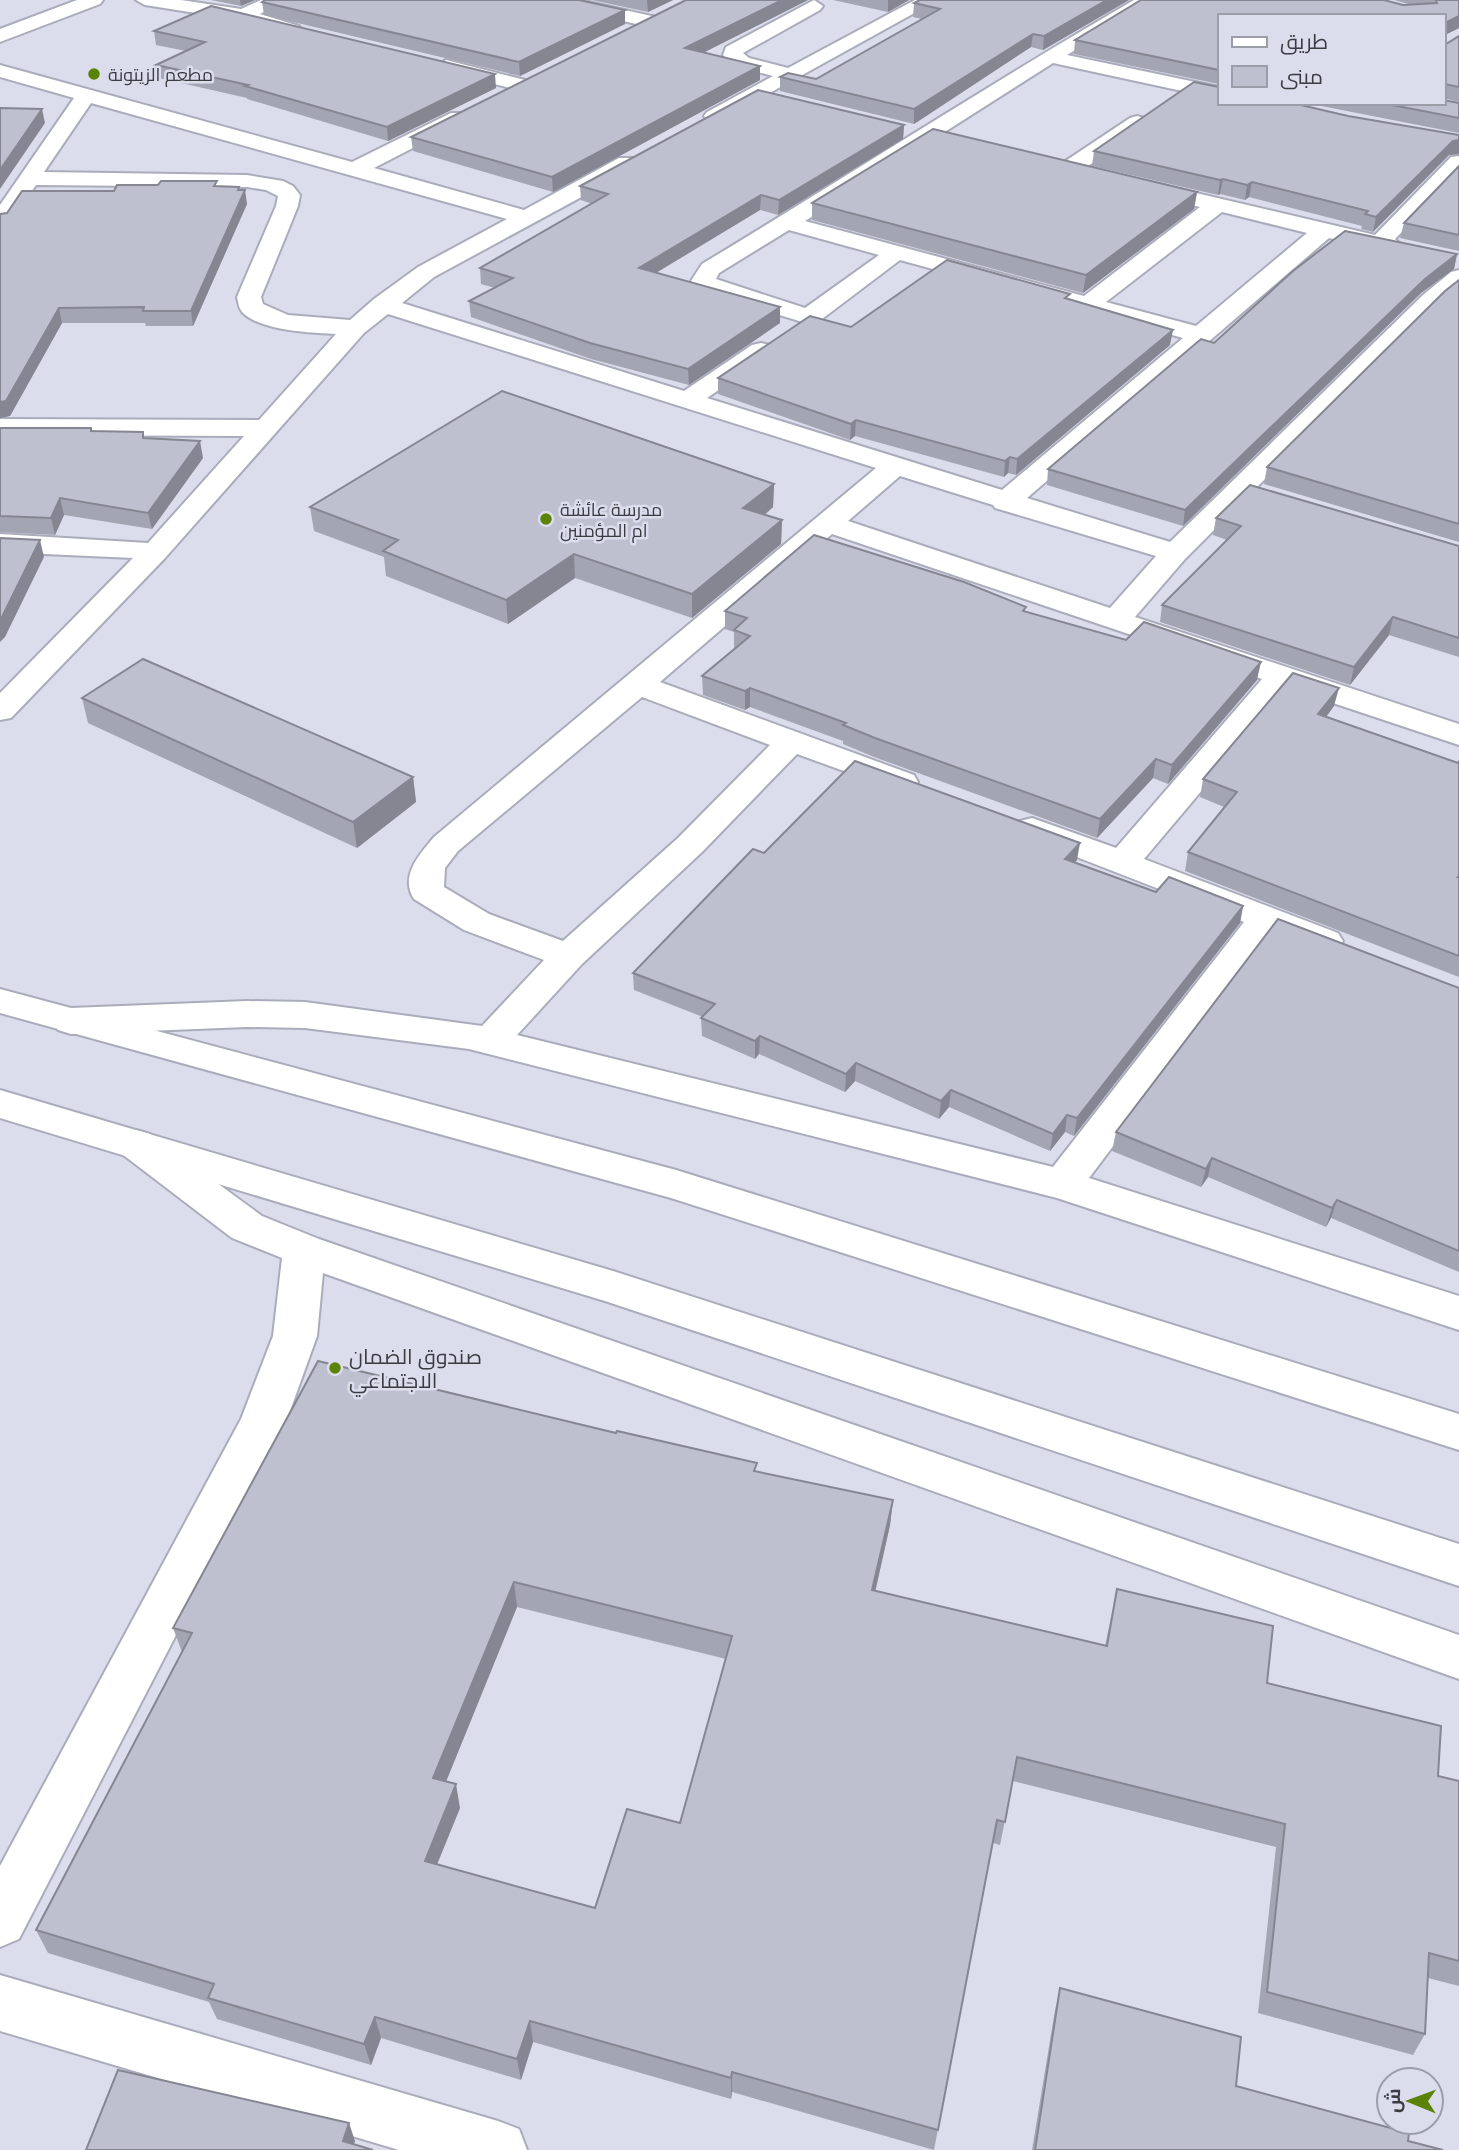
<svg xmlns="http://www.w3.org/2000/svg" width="1459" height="2150" viewBox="0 0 1459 2150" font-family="'Public Sans',Cairo,sans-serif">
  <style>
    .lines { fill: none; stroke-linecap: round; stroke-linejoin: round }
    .minor-casing { stroke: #aaacbb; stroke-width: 4 }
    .tertiary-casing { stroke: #aaacbb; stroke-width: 4 }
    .minor { fill: #fff; fill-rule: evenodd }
    .tertiary { fill: #fff; fill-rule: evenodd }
    .wall { fill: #a3a5b3; fill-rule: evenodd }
    .shaded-wall { fill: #858692 }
    .building { fill: #bec0d0; stroke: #858692; stroke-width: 2; fill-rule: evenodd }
    .poi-dot { fill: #5b8308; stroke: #dbdded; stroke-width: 2.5 }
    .labels { text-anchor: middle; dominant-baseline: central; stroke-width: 5; stroke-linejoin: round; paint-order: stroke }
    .far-poi-label { font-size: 18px; fill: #3b3c42; stroke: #dbdded; text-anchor: start }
    .poi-label { font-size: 21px; fill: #3b3c42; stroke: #dbdded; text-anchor: start }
  </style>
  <rect width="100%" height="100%" fill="#dbdded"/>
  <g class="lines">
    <defs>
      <g id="minor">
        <path d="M 77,0 L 103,0 L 100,4 L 0,42 L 0,29 Z"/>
        <path d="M 136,0 L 181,0 L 241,9 L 261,0 L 285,0 L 260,14 L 299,26 L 301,30 L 292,36 L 240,20 L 145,5 Z"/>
        <path d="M 547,0 L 580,0 L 656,17 L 658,21 L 649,27 L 550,4 Z"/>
        <path d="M 814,0 L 823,6 L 820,10 L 743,53 L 749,58 L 788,68 L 915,0 L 938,0 L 721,120 L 707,120 L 704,116 L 707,112 L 773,76 L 735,66 L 723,55 L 726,47 Z"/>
        <path d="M 1134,0 L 1156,0 L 1067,55 L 1219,87 L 1219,99 L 1053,63 L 805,221 L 1084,296 L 1200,207 L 1137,193 L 1134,188 L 1137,183 L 1145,181 L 1375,235 L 1451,157 L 1459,156 L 1459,174 L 1395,239 L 1401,245 L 1398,250 L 1390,252 L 1329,238 L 1027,498 L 1170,542 L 1423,295 L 1451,272 L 1459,270 L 1459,289 L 1439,305 L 1185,559 L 1135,617 L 1459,724 L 1459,745 L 1288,688 L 1144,859 L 1338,933 L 1343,941 L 1338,949 L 1325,953 L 1273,934 L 1089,1178 L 1459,1296 L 1459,1330 L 1057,1198 L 469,1049 L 305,1028 L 247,1027 L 71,1034 L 58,1030 L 52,1021 L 58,1012 L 71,1008 L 247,1001 L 305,1002 L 482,1026 L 544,960 L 464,930 L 414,899 C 399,876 420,854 434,837 L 876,468 L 388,314 L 364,333 L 165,558 L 11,718 L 0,720 L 0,693 L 133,558 L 0,552 L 0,534 L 148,543 L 244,436 L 0,435 L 0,419 L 259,420 L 336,334 C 311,333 262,331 243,313 C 239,309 238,302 237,297 L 276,206 L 278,196 L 266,190 L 247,187 L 36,185 L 8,226 L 0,228 L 0,205 L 74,98 L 0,77 L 0,65 L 352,162 L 451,113 L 465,113 L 468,117 L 465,121 L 374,168 L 524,210 L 619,158 L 635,158 L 638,163 L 635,168 L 434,277 L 402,303 L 684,391 L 752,345 L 761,343 L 770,345 L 773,350 L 770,355 L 707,398 L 1002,490 L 1183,338 L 900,260 L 818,322 L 809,324 L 707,293 L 691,281 L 702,264 C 846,177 988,85 1134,0 ZM 91,103 L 507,219 L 418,267 L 374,299 L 350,320 L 288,315 L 263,304 L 261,297 L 298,206 L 300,195 L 293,186 L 283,181 L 247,175 L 44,172 ZM 1222,212 L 1307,233 L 1196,326 L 1106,302 ZM 789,230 L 879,255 L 805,308 L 716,279 L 719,273 ZM 900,476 L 993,505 L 995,508 L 1156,556 L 1110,608 L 848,521 ZM 832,534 L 1262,679 L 1116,848 L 1032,818 L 1020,821 L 1015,828 L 1020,835 L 1244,922 L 1053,1167 L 517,1035 L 582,964 L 702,852 L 797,754 L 902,792 L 914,789 L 918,782 L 914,775 L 660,682 ZM 642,697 L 770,745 L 678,838 L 563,941 L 489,914 L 444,887 L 445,868 L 458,851 Z"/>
        <path d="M 446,60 L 529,81 L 532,85 L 529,89 L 522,91 L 439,70 L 436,66 Z"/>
        <path d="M 1137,116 L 1144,118 L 1147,122 L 1144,126 L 1077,174 L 1061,174 L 1058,169 L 1061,164 L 1130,118 Z"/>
        <path d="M 136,1130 L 150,1134 L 262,1216 L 319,1239 L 1459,1635 L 1459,1679 L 323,1273 L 317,1336 L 286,1422 L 19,1939 L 0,1947 L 0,1866 L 241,1419 L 273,1336 L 282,1258 L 232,1238 L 122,1154 L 116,1144 L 122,1134 Z"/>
        <path d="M 0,1975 L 498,2121 L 519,2129 L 527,2150 L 399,2150 L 0,2031 Z"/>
      </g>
      <g id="tertiary">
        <path d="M 0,989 L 676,1170 L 1459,1414 L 1459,1450 L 671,1198 L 0,1013 Z"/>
        <path d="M 0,1090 L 613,1271 L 1459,1544 L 1459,1586 L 605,1301 L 0,1118 Z"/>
      </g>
    </defs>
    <use href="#minor" class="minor-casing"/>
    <use href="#tertiary" class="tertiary-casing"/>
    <use href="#minor" class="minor"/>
    <use href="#tertiary" class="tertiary"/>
  </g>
  <g class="wall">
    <path d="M 211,0 L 255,0 L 241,6 Z"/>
    <path d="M 592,0 L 673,0 L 648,12 Z"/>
    <path d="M 686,0 L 808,0 L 704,52 L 760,66 L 760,80 L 553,192 L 413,151 L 411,137 Z"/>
    <path d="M 833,0 L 909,0 L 888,12 Z"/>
    <path d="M 920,0 L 1129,0 L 1043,50 L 1031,47 L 914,124 L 780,91 L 780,77 L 816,79 L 922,19 L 913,17 L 914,3 Z"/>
    <path d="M 1141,0 L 1384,0 L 1403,5 L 1412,5 L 1394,0 L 1459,0 L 1459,28 L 1445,35 L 1446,44 L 1459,36 L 1459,102 L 1443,98 L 1443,16 L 1219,16 L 1219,84 L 1074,54 L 1075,40 Z"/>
    <path d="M 262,2 L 625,10 L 625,24 L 520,76 L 264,15 Z"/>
    <path d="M 154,31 L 496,88 L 388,141 L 247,99 L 247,98 L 159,78 L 156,65 L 186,51 L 156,45 Z"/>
    <path d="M 1306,103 L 1459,103 L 1459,133 Z"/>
    <path d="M 1348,116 L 1459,135 L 1459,154 L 1449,155 L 1373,232 L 1361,229 L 1362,226 L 1249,197 L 1245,200 L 1220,194 L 1218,195 L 1092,166 L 1094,151 Z"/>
    <path d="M 904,125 L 903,139 L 778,215 L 760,210 L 656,273 L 780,323 L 689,385 L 591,359 L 471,317 L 469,301 L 495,288 L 481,284 L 480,268 L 592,204 L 581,200 L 580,186 Z"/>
    <path d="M 1459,166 L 1459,251 L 1400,238 L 1404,223 Z"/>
    <path d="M 218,186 L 240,190 L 247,204 L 193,326 L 146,326 L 145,323 L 62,323 L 10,416 L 0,418 L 0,214 L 114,191 Z"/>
    <path d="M 1197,192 L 1194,209 L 1083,293 L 812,220 L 812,203 Z"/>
    <path d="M 1457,254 L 1454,269 L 1421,293 L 1183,526 L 1047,485 L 1048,469 L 1214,343 Z"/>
    <path d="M 1459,280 L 1459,542 L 1264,484 L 1267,467 Z"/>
    <path d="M 1069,299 L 1170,345 L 1016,475 L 1008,473 L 1004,477 L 855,436 L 850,440 L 718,394 L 718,378 L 851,327 Z"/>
    <path d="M 0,428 L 143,432 L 144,438 L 203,458 L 152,529 L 64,515 L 55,535 L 0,532 Z"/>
    <path d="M 774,484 L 773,507 L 765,515 L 782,520 L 781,544 L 692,618 L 575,578 L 508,624 L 386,576 L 384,557 L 314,531 L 310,507 Z"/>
    <path d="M 1216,518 L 1459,546 L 1459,657 L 1389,635 L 1350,685 L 1160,622 L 1162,605 L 1227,540 L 1213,535 Z"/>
    <path d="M 725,611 L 1026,612 L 1257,680 L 1168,784 L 1153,778 L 1097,838 L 874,757 L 843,744 L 843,741 L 750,707 L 745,710 L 703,695 L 702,676 L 735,649 L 734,648 L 734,632 L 725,629 Z"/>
    <path d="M 82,698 L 413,777 L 416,802 L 357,848 L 88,723 Z"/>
    <path d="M 1334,706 L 1326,717 L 1458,763 L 1459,761 L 1459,977 L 1185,871 L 1188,852 L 1224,807 L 1200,797 L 1203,779 Z"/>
    <path d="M 764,853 L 1077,860 L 1075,862 L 1156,892 L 1243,906 L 1240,923 L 1074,1136 L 1065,1132 L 1050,1151 L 949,1107 L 939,1119 L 855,1081 L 845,1092 L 759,1054 L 755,1059 L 702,1036 L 701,1018 L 703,1017 L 634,990 L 633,973 Z"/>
    <path d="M 1459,988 L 1459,1272 L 1331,1218 L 1326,1227 L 1208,1177 L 1201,1187 L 1112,1151 L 1116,1132 Z"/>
    <path d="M 757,1472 L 893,1500 L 890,1525 L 875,1591 L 1105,1646 L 1117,1589 L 1267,1683 L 1438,1776 L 1459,1781 L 1459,1986 L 1428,1978 L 1425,2034 L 1413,2055 L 1258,2013 L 1276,1847 L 1013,1781 L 1000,1845 L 993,1843 L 934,2150 L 732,2092 L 731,2099 L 533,2042 L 521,2080 L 381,2038 L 371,2065 L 217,2019 L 209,2002 L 48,1953 L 36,1930 L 182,1652 L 173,1628 ZM 517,1607 L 726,1659 L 680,1823 L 595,1908 L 437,1864 L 460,1808 L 446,1782 Z"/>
    <path d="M 1060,1988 L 1236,2086 L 1408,2141 L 1443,2150 L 1032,2150 L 1055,2010 Z"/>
  </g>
  <g class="shaded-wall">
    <path d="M 240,0 L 255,0 L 241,6 Z"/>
    <path d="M 647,0 L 673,0 L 648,12 Z"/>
    <path d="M 782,0 L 808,0 L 685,62 L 685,48 Z"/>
    <path d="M 888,0 L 909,0 L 888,12 Z"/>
    <path d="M 1107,0 L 1129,0 L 1043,50 L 1044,36 Z"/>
    <path d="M 625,10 L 625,24 L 520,76 L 519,62 Z"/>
    <path d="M 1459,16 L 1459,28 L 1443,36 L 1445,23 Z"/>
    <path d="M 1033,34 L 1031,47 L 914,124 L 914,109 Z"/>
    <path d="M 760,66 L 760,80 L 553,192 L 552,177 Z"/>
    <path d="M 495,74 L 496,88 L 388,141 L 387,127 Z"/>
    <path d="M 42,109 L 45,123 L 0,189 L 0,170 Z"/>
    <path d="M 904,125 L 903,139 L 778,215 L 779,200 Z"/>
    <path d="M 1459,140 L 1459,154 L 1449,155 L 1373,232 L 1376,217 L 1453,141 Z"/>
    <path d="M 1223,179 L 1220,194 L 1218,195 L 1220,180 Z"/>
    <path d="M 1252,182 L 1249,197 L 1245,200 L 1247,185 Z"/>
    <path d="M 239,187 L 241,199 L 245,190 L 247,204 L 193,326 L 191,311 Z"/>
    <path d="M 1197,192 L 1194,209 L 1083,293 L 1086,275 Z"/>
    <path d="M 761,195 L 760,210 L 639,283 L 639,268 Z"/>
    <path d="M 1457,254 L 1454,269 L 1421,293 L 1183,526 L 1185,510 L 1425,279 Z"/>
    <path d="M 780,307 L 780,323 L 689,385 L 688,369 Z"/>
    <path d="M 59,308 L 62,323 L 10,416 L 0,418 L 0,402 Z"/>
    <path d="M 1173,330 L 1170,345 L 1016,475 L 1017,459 Z"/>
    <path d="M 856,420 L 855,436 L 850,440 L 851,424 Z"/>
    <path d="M 200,441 L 203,458 L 152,529 L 148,513 Z"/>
    <path d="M 1010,457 L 1008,473 L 1004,477 L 1005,461 Z"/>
    <path d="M 774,484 L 773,507 L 743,532 L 743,508 Z"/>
    <path d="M 60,498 L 64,515 L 55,535 L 51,518 Z"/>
    <path d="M 782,520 L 781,544 L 692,618 L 692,594 Z"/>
    <path d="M 40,540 L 44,557 L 5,637 L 0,642 L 0,621 Z"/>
    <path d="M 574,554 L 575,578 L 508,624 L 506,600 Z"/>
    <path d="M 1393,617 L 1389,635 L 1350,685 L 1354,667 Z"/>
    <path d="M 1261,662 L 1257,680 L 1168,784 L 1172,765 Z"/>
    <path d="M 750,688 L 750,707 L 745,710 L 745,691 Z"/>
    <path d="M 1339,688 L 1334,706 L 1314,733 L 1318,714 Z"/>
    <path d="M 1156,759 L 1153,778 L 1097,838 L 1100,819 Z"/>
    <path d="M 413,777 L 416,802 L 357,848 L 353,822 Z"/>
    <path d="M 1080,843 L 1077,860 L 1063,876 L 1065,859 Z"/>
    <path d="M 1243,906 L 1240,923 L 1074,1136 L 1077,1118 Z"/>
    <path d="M 760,1036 L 759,1054 L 755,1059 L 755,1041 Z"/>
    <path d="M 856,1063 L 855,1081 L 845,1092 L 846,1074 Z"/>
    <path d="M 951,1090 L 949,1107 L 939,1119 L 941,1101 Z"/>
    <path d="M 1067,1115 L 1065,1132 L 1050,1151 L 1053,1134 Z"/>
    <path d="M 1212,1158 L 1208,1177 L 1201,1187 L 1206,1169 Z"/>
    <path d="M 1337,1200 L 1331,1218 L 1326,1227 L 1332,1208 Z"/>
    <path d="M 893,1500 L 890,1525 L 870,1615 L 872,1590 Z"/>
    <path d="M 514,1582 L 517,1607 L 438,1801 L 433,1778 Z"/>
    <path d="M 456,1784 L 460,1808 L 429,1884 L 425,1861 Z"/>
    <path d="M 375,2017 L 381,2038 L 371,2065 L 364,2044 Z"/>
    <path d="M 530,2021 L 533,2042 L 521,2080 L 517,2059 Z"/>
    <path d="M 732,2072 L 732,2092 L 731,2099 L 731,2078 Z"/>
    <path d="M 349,2123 L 355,2141 L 352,2150 L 343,2141 Z"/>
  </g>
  <g class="building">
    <path d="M 265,0 L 579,0 L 625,10 L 519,62 L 262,2 Z"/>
    <path d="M 686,0 L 782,0 L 685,48 L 760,66 L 552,177 L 411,137 Z"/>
    <path d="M 920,0 L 1107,0 L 1044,36 L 1033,34 L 914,109 L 780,77 L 788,73 L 816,79 L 940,9 L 914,3 Z"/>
    <path d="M 1141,0 L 1384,0 L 1403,5 L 1437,3 L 1436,0 L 1459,0 L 1459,16 L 1445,23 L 1446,44 L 1459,36 L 1459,87 L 1445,84 L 1443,86 L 1443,16 L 1219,16 L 1219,70 L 1075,40 Z"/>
    <path d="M 211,6 L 495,74 L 387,127 L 245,86 L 248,85 L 156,65 L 205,42 L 154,31 Z"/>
    <path d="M 1194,82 L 1219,87 L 1219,103 L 1292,103 L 1348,116 L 1459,135 L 1459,140 L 1453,141 L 1376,217 L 1365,214 L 1368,211 L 1252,182 L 1247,185 L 1223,179 L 1220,180 L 1094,151 Z"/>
    <path d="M 758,90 L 904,125 L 779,200 L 761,195 L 639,268 L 780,307 L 688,369 L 590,343 L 469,301 L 513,278 L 480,268 L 608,194 L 580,186 Z"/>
    <path d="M 1443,100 L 1459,103 L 1459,118 L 1382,103 L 1443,103 Z"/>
    <path d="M 0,108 L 42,109 L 0,170 Z"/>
    <path d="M 933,129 L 1197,192 L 1086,275 L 812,203 Z"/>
    <path d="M 1459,166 L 1459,235 L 1404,223 Z"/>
    <path d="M 161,181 L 217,181 L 214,186 L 239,187 L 238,190 L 245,190 L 191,311 L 143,311 L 144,307 L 59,308 L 6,401 L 0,402 L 0,214 L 7,213 L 22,191 L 114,191 L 117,185 L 158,185 Z"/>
    <path d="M 1345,231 L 1457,254 L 1425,279 L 1185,510 L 1048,469 L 1201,339 L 1214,343 L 1293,271 Z"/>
    <path d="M 947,260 L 1070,294 L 1065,298 L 1173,330 L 1017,459 L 1010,457 L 1005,461 L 856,420 L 851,424 L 718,378 L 810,316 L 851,327 Z"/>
    <path d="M 1459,280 L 1459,524 L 1267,467 L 1445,291 Z"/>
    <path d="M 502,391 L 774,484 L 743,508 L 782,520 L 692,594 L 574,554 L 506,600 L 383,551 L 398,540 L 310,507 Z"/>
    <path d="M 0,428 L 91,428 L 91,431 L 143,432 L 143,438 L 200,441 L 148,513 L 60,498 L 51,518 L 0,516 Z"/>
    <path d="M 1250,485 L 1459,546 L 1459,638 L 1393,617 L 1354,667 L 1162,605 L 1241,526 L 1216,518 Z"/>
    <path d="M 814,535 L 964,582 L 1026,607 L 1023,611 L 1126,640 L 1144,622 L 1261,662 L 1172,765 L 1156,759 L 1100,819 L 875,738 L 843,725 L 846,723 L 750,688 L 745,691 L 702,676 L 750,636 L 734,630 L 747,618 L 725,611 Z"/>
    <path d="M 0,538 L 40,540 L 0,621 Z"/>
    <path d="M 143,659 L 413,777 L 353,822 L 82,698 Z"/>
    <path d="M 1293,673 L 1339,688 L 1318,714 L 1458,763 L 1459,761 L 1459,876 L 1458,877 L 1459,877 L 1459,956 L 1188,852 L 1237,792 L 1203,779 Z"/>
    <path d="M 855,761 L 1080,843 L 1065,859 L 1156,892 L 1169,877 L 1243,906 L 1077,1118 L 1067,1115 L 1053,1134 L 951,1090 L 941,1101 L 856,1063 L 846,1074 L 760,1036 L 755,1041 L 701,1018 L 715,1004 L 633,973 L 753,849 L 764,853 Z"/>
    <path d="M 1278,919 L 1459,988 L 1459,1251 L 1337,1200 L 1332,1208 L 1212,1158 L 1206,1169 L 1116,1132 Z"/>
    <path d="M 318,1361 L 616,1433 L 617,1431 L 757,1463 L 754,1471 L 893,1500 L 872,1590 L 1107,1646 L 1117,1589 L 1273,1626 L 1267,1683 L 1441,1726 L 1438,1776 L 1459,1781 L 1459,1961 L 1429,1953 L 1425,2034 L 1267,1992 L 1285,1824 L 1017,1757 L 1005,1822 L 997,1820 L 938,2130 L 732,2072 L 731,2078 L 530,2021 L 517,2059 L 375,2017 L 364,2044 L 208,1998 L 214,1984 L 36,1930 L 192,1633 L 173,1628 ZM 514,1582 L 732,1636 L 680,1823 L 627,1809 L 595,1908 L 425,1861 L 456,1784 L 433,1778 Z"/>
    <path d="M 1060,1988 L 1241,2037 L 1236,2086 L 1409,2133 L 1408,2141 L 1443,2150 L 1035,2150 Z"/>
    <path d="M 118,2070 L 349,2123 L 343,2141 L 373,2150 L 86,2150 Z"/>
  </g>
  <g class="poi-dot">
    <circle cx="94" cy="74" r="7"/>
    <circle cx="546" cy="519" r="7"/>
    <circle cx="335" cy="1368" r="7"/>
  </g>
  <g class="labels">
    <g class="far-poi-label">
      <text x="108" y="74">مطعم الزيتونة</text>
      <text x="560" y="509">مدرسة عائشة<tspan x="560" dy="21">ام المؤمنين</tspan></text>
    </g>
    <g class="poi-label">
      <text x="349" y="1356">صندوق الضمان<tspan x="349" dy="24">الاجتماعي</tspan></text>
    </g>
  </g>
  <rect x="1218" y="14" width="228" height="91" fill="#dbdded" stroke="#9b9da9" stroke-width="2"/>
  <rect x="1232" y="37" width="35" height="10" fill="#ffffff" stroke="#9b9da9" stroke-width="2"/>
  <text x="1280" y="49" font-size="21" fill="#3b3c42">طريق</text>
  <rect x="1232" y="66" width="35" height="21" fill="#bec0d0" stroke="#9b9da9" stroke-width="2"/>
  <text x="1280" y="84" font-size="21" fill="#3b3c42">مبنى</text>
  <g transform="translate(1410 2101) rotate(271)"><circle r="33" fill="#dbdded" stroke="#9b9da9" stroke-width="2"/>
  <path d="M0-5L12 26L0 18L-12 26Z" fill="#5b8308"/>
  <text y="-10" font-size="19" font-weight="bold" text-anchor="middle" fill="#3b3c42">ش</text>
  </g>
</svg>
